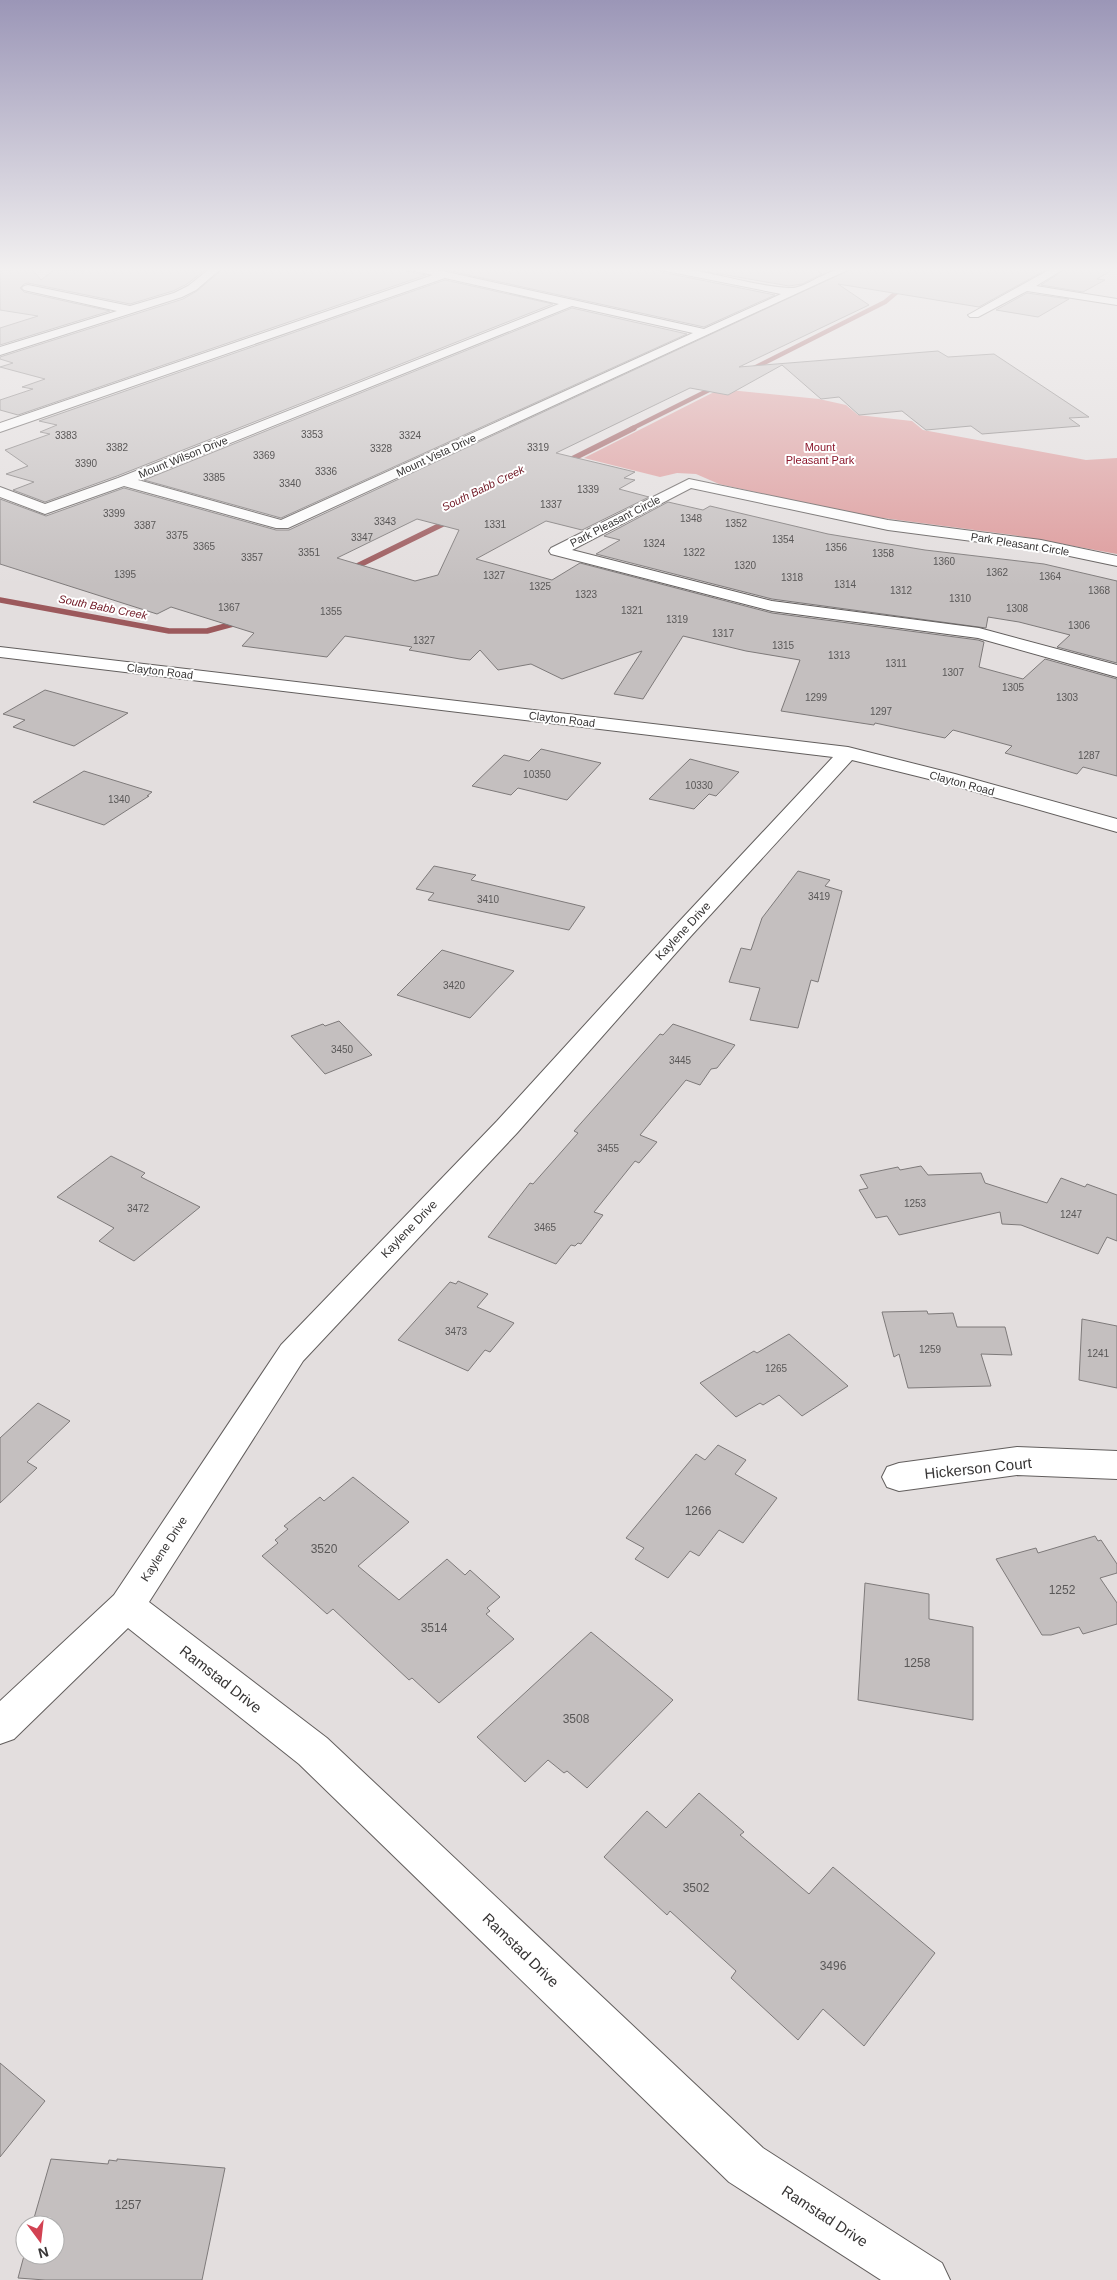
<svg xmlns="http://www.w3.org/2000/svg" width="1117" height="2280" viewBox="0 0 1117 2280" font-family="Arial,sans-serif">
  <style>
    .green { fill: #dd9a9b }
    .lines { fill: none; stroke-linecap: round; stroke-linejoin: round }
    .stream-far1 { stroke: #9c595c; stroke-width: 4.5 }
    .stream { stroke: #9c595c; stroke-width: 5.5 }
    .building { fill: #c4bfbf; stroke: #7e7a7a; fill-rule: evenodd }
    .minor-casing { stroke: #625e5d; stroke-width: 2 }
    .minor { fill: #fff; fill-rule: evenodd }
    .labels { text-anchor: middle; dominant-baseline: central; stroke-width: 4; stroke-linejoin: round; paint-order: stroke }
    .number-label { font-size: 10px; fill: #5a5858 }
    .far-park-label { font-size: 11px; fill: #8b172b; stroke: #fff }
    .far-street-label { font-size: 11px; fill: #373535; stroke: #fff }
    .far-water-label { font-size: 11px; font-style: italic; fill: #6f1824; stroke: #fff }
    .street-label { font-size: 12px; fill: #373535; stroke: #fff }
    .near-number-label { font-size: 12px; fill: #5a5858 }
    .near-street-label { font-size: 15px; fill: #373535; stroke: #fff }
  </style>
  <rect width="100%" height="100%" fill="#e3dede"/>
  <path class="green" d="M 720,389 L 819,399 L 846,405 L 858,415 L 912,421 L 923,430 L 1086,460 L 1117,458 L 1117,554 L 1013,535 L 860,515 L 719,484 L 696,474 L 677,473 L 660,477 L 584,458 Z"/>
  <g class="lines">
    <g class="stream-far1">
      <path d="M 748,371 L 885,302 L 897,292 L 907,289"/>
      <path d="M 631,429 L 719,385"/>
    </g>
    <g class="stream">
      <path d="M 564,463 L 634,428"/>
      <path d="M 349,570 L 451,520"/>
      <path d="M 0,600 L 169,631 L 207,631 L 244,621"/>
    </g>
  </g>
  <g class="building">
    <path d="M 85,267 L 209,267 L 187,284 L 173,291 L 130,304 L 28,283 L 24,284 L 20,288 L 24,292 L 110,311 L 0,345 L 0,328 L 38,316 L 0,310 L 0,271 L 31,268 L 41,280 L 54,270 L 85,271 Z"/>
    <path d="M 225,267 L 403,267 L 406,271 L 426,275 L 18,415 L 0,410 L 0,400 L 33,389 L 22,387 L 45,379 L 0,367 L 13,363 L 0,359 L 0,357 L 183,299 L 197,291 Z"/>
    <path d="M 432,267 L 654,267 L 661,272 L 775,295 L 704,327 Z"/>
    <path d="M 680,267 L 812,267 L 822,274 L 802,284 L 789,286 Z"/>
    <path d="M 856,267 L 1051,267 L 979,307 L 838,284 L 869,305 L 739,367 L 938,351 L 948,357 L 994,354 L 1089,417 L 1069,418 L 1080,426 L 982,434 L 971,426 L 926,430 L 902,411 L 859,415 L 839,397 L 821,399 L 782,365 L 728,395 L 690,388 L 556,453 L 635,472 L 624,478 L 635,480 L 619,489 L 649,497 L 582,530 L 546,521 L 476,559 L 552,580 L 580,563 L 772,613 L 978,640 L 984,642 L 979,667 L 1023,679 L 1045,659 L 1117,679 L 1117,776 L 1083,767 L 1077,774 L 1005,753 L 1012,746 L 953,730 L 945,738 L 875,723 L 874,725 L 781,711 L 800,660 L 746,651 L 683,636 L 643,699 L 614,694 L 642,651 L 562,679 L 531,664 L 498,670 L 480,650 L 470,660 L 460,659 L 409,650 L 412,647 L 345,636 L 327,657 L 242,646 L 254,633 L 171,607 L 157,614 L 0,564 L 0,499 L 46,516 L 124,488 L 276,530 L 289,530 ZM 417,519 L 459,530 L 438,575 L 415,581 L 337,558 Z"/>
    <path d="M 1069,267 L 1117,267 L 1097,279 L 1105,280 L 1083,292 L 1041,285 Z"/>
    <path d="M 445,280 L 553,304 L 117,476 L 45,502 L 13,490 L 34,482 L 6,474 L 28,466 L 5,450 L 50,434 L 40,432 L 57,425 L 39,421 Z"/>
    <path d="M 1027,293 L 1069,299 L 1038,317 L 996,310 Z"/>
    <path d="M 572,308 L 687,334 L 281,518 L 144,480 Z"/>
    <path d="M 668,502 L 703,510 L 710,506 L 828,534 L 925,550 L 1044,564 L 1117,581 L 1117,663 L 1057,647 L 1070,635 L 1019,622 L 988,617 L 986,628 L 772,599 L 596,554 L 620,540 L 604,536 Z"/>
    <path d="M 45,690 L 128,713 L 74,746 L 13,727 L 25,720 L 3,714 Z"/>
    <path d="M 541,749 L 601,763 L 567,800 L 518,788 L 511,795 L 472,786 L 504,755 L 529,761 Z"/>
    <path d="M 690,759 L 739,772 L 716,796 L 709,794 L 694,809 L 649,799 Z"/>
    <path d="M 84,771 L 152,792 L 147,796 L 149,796 L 104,825 L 33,802 Z"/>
    <path d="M 434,866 L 476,875 L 471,880 L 585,907 L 569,930 L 428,900 L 434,893 L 416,889 Z"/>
    <path d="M 798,871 L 830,880 L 825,886 L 842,891 L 818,982 L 811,980 L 798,1028 L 750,1020 L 760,988 L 729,982 L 741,948 L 751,950 L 762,918 Z"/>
    <path d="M 442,950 L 514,971 L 470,1018 L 397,995 Z"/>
    <path d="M 339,1021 L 372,1055 L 325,1074 L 291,1036 L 323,1024 L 325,1026 Z"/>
    <path d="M 673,1024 L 735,1045 L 717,1068 L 711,1069 L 700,1085 L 686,1080 L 640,1135 L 657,1142 L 639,1163 L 635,1161 L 594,1212 L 603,1215 L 581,1244 L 578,1243 L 575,1246 L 571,1245 L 556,1264 L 488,1237 L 530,1183 L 533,1184 L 578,1133 L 574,1131 L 660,1034 L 663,1035 Z"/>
    <path d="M 111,1156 L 145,1173 L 141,1177 L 200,1207 L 134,1261 L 99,1241 L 114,1228 L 57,1197 Z"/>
    <path d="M 921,1166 L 928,1175 L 981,1173 L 985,1183 L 1047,1203 L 1061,1178 L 1085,1187 L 1087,1184 L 1117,1195 L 1117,1241 L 1107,1237 L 1098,1254 L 1021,1225 L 1002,1224 L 1000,1212 L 899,1235 L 887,1216 L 876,1218 L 859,1190 L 868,1188 L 860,1175 L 898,1167 L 900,1170 Z"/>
    <path d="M 458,1281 L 488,1294 L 477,1307 L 514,1323 L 490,1352 L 485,1350 L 468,1371 L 398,1340 L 450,1282 L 456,1284 Z"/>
    <path d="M 927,1311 L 928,1314 L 953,1313 L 957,1327 L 1005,1327 L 1012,1355 L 981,1354 L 991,1386 L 908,1388 L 899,1354 L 894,1357 L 882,1312 Z"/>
    <path d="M 1082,1319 L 1117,1326 L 1117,1388 L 1079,1380 Z"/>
    <path d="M 789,1334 L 848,1386 L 802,1416 L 779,1395 L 763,1405 L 760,1403 L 736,1417 L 700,1383 L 754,1351 L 757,1353 Z"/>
    <path d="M 38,1403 L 70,1421 L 27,1462 L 37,1468 L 0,1503 L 0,1438 Z"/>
    <path d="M 718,1445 L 746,1460 L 735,1474 L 777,1498 L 743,1543 L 719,1530 L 699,1556 L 690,1551 L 668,1578 L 635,1559 L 644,1548 L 626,1538 L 696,1454 L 705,1460 Z"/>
    <path d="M 353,1477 L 409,1522 L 358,1566 L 399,1600 L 447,1559 L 465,1575 L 470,1570 L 500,1597 L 487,1608 L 490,1611 L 486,1614 L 514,1639 L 439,1703 L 412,1678 L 409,1680 L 333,1609 L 327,1614 L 262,1556 L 278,1543 L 275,1540 L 288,1529 L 284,1526 L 320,1497 L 324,1501 Z"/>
    <path d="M 1095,1536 L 1098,1541 L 1101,1540 L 1117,1564 L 1117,1573 L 1100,1578 L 1117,1603 L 1117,1624 L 1083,1634 L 1079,1627 L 1051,1635 L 1042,1635 L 996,1559 L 1036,1548 L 1038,1553 Z"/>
    <path d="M 865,1583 L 929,1594 L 929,1619 L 973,1627 L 973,1720 L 858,1700 Z"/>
    <path d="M 591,1632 L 673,1700 L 587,1788 L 567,1771 L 564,1773 L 548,1760 L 525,1782 L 477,1737 Z"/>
    <path d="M 699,1793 L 744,1832 L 740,1835 L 809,1894 L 833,1867 L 935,1953 L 864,2046 L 823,2009 L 798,2040 L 731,1978 L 736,1971 L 670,1911 L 667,1915 L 604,1857 L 647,1811 L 666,1828 Z"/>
    <path d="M 0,2063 L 45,2101 L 0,2157 Z"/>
    <path d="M 51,2159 L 108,2164 L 109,2160 L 117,2161 L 117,2159 L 225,2168 L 202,2280 L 45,2280 L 18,2278 L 25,2252 L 25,2255 L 55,2255 L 55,2225 L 32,2225 Z"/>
  </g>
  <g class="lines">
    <defs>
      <g id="minor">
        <path d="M 212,267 L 223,267 L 196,290 L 182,297 L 0,355 L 0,347 L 117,311 L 24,290 L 22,288 L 24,286 L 28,285 L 130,306 L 174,293 L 188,286 Z"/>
        <path d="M 405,267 L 424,267 L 704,329 L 781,294 L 661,270 L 656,267 C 701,267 744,285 789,288 C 805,290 830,265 854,267 L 288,528 L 276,528 L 124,486 L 45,514 L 0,497 L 0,487 L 45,504 L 118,478 L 559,304 L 445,278 L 0,432 L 0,423 L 433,275 L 406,269 ZM 572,306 L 693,333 L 281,520 L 138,480 Z"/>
        <path d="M 1054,267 L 1067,267 L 1036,286 L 1117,299 L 1117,305 L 1027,291 L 978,317 L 970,317 L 968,315 Z"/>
        <path d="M 689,479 L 888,520 L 1041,540 L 1117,556 L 1117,566 L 1041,550 L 888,530 L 691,488 L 572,550 L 772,601 L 979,628 L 1117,665 L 1117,677 L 978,638 L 772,611 L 551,554 L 549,551 L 551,548 Z"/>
        <path d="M 0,647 L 848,747 L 955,774 L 1117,819 L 1117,832 L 941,782 L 852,760 L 691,936 L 517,1133 L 303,1361 L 149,1602 L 327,1738 L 763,2148 L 942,2263 L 950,2280 L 881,2280 L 729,2182 L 299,1764 L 128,1628 L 14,1739 L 0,1744 L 0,1701 L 114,1595 L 281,1345 L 497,1121 L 675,926 L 833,757 L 0,657 Z"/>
        <path d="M 1017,1447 L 1117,1451 L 1117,1479 L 1017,1475 L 899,1491 L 887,1487 L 882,1477 L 887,1467 L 899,1463 Z"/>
      </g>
    </defs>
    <use href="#minor" class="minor-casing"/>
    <use href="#minor" class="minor"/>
  </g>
  <linearGradient id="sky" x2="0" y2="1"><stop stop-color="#9b96b7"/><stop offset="0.46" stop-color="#f2f0f0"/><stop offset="1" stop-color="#f2f0f0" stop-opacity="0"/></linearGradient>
  <rect width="1117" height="586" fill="url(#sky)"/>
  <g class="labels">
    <g class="number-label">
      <text x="312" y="434">3353</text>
      <text x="66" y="435">3383</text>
      <text x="410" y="435">3324</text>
      <text x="117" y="447">3382</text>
      <text x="538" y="447">3319</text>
      <text x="381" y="448">3328</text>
      <text x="264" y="455">3369</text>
      <text x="86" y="463">3390</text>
      <text x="326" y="471">3336</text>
      <text x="214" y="477">3385</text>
      <text x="290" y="483">3340</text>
      <text x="588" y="489">1339</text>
      <text x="551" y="504">1337</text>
      <text x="114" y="513">3399</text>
      <text x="691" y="518">1348</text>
      <text x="385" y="521">3343</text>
      <text x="736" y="523">1352</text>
      <text x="495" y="524">1331</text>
      <text x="145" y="525">3387</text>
      <text x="177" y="535">3375</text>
      <text x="362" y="537">3347</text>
      <text x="783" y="539">1354</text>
      <text x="654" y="543">1324</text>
      <text x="204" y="546">3365</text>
      <text x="836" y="547">1356</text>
      <text x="309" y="552">3351</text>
      <text x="694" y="552">1322</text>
      <text x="883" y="553">1358</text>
      <text x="252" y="557">3357</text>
      <text x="944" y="561">1360</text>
      <text x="745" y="565">1320</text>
      <text x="997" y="572">1362</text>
      <text x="125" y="574">1395</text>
      <text x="494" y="575">1327</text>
      <text x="1050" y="576">1364</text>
      <text x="792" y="577">1318</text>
      <text x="845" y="584">1314</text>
      <text x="540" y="586">1325</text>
      <text x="901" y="590">1312</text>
      <text x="1099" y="590">1368</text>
      <text x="586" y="594">1323</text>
      <text x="960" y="598">1310</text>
      <text x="229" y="607">1367</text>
      <text x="1017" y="608">1308</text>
      <text x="632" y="610">1321</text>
      <text x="331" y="611">1355</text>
      <text x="677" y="619">1319</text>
      <text x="1079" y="625">1306</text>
      <text x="723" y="633">1317</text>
      <text x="424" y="640">1327</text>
      <text x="783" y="645">1315</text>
      <text x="839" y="655">1313</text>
      <text x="896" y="663">1311</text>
      <text x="953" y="672">1307</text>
      <text x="1013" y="687">1305</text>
      <text x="816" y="697">1299</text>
      <text x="1067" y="697">1303</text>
      <text x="881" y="711">1297</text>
      <text x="1089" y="755">1287</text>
      <text x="537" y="774">10350</text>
      <text x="699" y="785">10330</text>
      <text x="119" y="799">1340</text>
      <text x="819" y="896">3419</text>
      <text x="488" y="899">3410</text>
      <text x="454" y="985">3420</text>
      <text x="342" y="1049">3450</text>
      <text x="680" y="1060">3445</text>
      <text x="608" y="1148">3455</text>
      <text x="915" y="1203">1253</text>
      <text x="138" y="1208">3472</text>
      <text x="1071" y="1214">1247</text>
      <text x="545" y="1227">3465</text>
      <text x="456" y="1331">3473</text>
      <text x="930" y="1349">1259</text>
      <text x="1098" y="1353">1241</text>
      <text x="776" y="1368">1265</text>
    </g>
    <g class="far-park-label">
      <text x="820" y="447">Mount<tspan x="820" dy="13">Pleasant Park</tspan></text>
    </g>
    <g class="far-street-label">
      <text transform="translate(436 455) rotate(-25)">Mount Vista Drive</text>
      <text transform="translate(183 457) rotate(-22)">Mount Wilson Drive</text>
      <text transform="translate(615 521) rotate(-27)">Park Pleasant Circle</text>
      <text transform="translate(1020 544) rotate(9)">Park Pleasant Circle</text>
      <text transform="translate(160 671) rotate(7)">Clayton Road</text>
      <text transform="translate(562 719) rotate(7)">Clayton Road</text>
      <text transform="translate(962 783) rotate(15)">Clayton Road</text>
    </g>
    <g class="far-water-label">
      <text transform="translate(483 488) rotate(-26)">South Babb Creek</text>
      <text transform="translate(103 607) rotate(11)">South Babb Creek</text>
    </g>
    <g class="street-label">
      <text transform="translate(683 931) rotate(-47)">Kaylene Drive</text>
      <text transform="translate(409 1229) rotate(-46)">Kaylene Drive</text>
      <text transform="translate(164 1549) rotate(-57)">Kaylene Drive</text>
    </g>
    <g class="near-number-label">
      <text x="698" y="1511">1266</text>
      <text x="324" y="1549">3520</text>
      <text x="1062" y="1590">1252</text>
      <text x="434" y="1628">3514</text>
      <text x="917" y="1663">1258</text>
      <text x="576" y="1719">3508</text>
      <text x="696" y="1888">3502</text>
      <text x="833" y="1966">3496</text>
      <text x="128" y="2205">1257</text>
    </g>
    <g class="near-street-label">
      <text transform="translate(978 1468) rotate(-6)">Hickerson Court</text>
      <text transform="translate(221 1679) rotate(38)">Ramstad Drive</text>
      <text transform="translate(521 1950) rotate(44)">Ramstad Drive</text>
      <text transform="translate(825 2216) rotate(33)">Ramstad Drive</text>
    </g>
  </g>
  <g transform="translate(40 2240) rotate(165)"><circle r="24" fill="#ffffff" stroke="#afaeae"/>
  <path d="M0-4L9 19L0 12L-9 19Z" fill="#d24252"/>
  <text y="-8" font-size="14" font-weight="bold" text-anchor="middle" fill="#373535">N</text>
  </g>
</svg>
